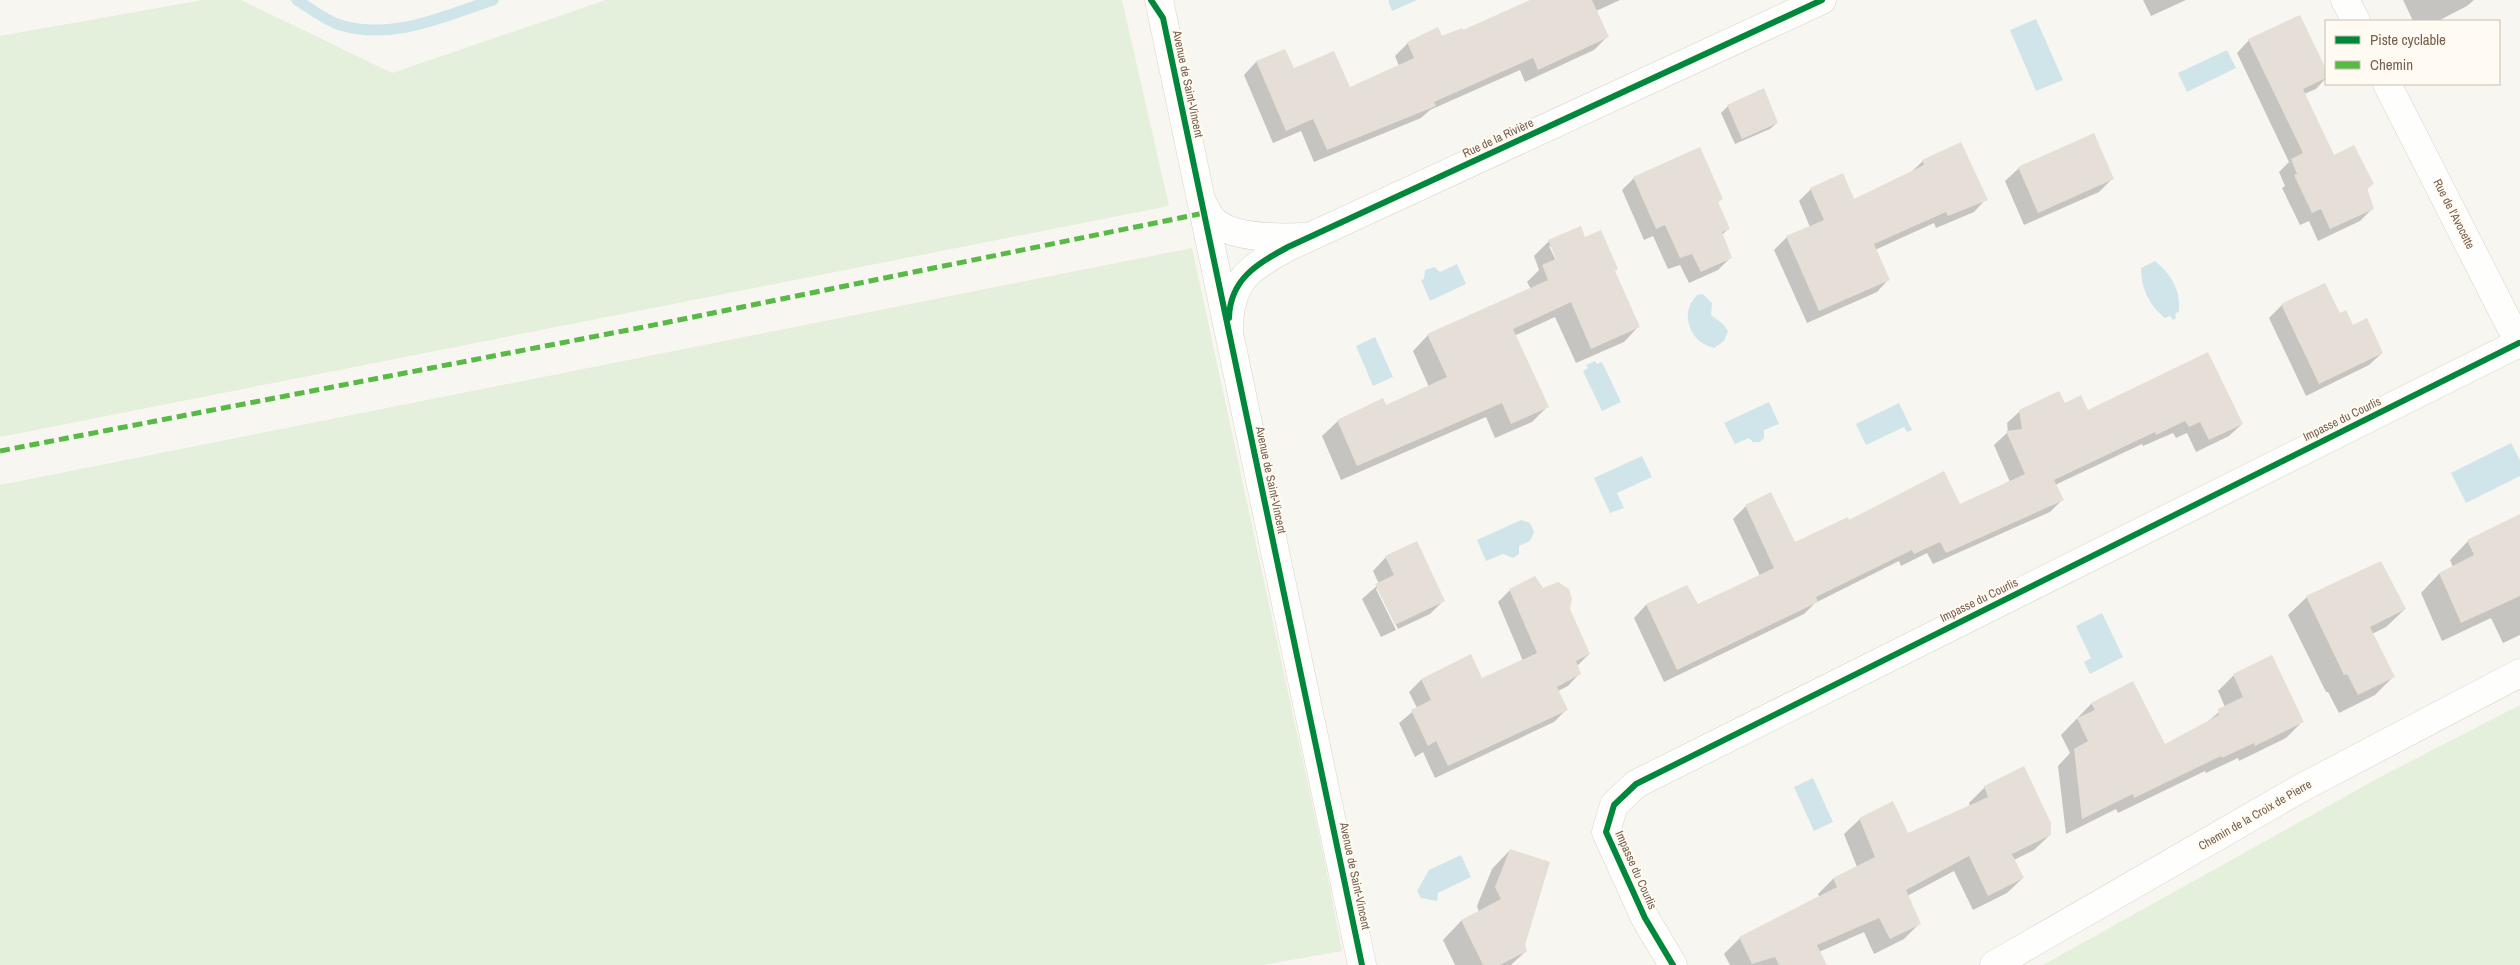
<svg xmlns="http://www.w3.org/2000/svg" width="2520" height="965" viewBox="0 0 2520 965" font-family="'Archivo Narrow',sans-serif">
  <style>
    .green { fill: #e4f0db }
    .water { fill: #d0e5ea }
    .shadow { fill: #0003; fill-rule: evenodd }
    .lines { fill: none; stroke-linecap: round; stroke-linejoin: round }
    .stream { stroke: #d0e5ea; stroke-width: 11 }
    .building { fill: #e5dfd7 }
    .street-casing { stroke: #d8d3cd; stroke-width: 29 }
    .secondary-casing { stroke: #d8d3cd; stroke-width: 29 }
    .street { stroke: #fefefd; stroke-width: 28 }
    .secondary { stroke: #fefefd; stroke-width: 28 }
    .quiet { stroke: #58b947; stroke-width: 5; stroke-dasharray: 10 5; stroke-linecap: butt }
    .cycleway-casing { stroke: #fffbf2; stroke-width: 9 }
    .cycleway { stroke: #00873e; stroke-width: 6 }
    .labels { text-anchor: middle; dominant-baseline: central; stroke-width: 4; stroke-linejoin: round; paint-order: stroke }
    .street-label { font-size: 12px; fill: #78604e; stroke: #fffbf2 }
  </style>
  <rect width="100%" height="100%" fill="#f8f6f0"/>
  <g class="green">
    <path d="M 203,0 L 241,0 L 392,73 L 606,0 L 1122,0 L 1169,206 L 0,437 L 0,36 Z"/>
    <path d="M 1192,248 L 1325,863 L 1342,951 L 1263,965 L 0,965 L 0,485 Z"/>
    <path d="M 2520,705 L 2520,965 L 2043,965 L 2382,776 Z"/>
  </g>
  <g class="water">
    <path d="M 1390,0 L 1417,0 L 1392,11 L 1388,1 Z"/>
    <path d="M 2036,19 L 2063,80 L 2036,91 L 2010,30 Z"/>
    <path d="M 2227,50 L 2236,68 L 2187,92 L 2178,73 Z"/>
    <path d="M 2155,261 C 2171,274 2181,290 2179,311 L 2175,314 L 2176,318 L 2173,320 L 2170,316 L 2165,318 C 2149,305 2141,289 2141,268 Z"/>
    <path d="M 1457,264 L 1466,284 L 1430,301 L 1421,280 L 1424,279 L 1425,270 L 1434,267 L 1440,272 Z"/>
    <path d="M 1703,294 L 1712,303 L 1711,315 L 1723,324 L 1728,331 L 1724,341 L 1714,348 C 1689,342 1679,313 1697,295 Z"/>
    <path d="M 1375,337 L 1393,377 L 1373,386 L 1356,346 Z"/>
    <path d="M 1595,361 L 1597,364 L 1602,362 L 1621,402 L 1602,411 L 1583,371 L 1588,368 L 1586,365 Z"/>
    <path d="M 1769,402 L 1779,424 L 1764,430 L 1764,438 L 1760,442 L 1753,442 L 1749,438 L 1735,444 L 1724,423 Z"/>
    <path d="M 1899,403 L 1912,430 L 1907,432 L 1904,427 L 1866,445 L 1856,424 Z"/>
    <path d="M 2511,443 L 2520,460 L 2520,476 L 2466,503 L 2451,473 Z"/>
    <path d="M 1642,456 L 1652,477 L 1617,493 L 1624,508 L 1610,513 L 1594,478 Z"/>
    <path d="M 1521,520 L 1530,523 L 1534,532 L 1530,541 L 1519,546 L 1519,554 L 1513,558 L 1503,554 L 1486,561 L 1477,540 Z"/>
    <path d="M 2102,613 L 2123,657 L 2090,674 L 2084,662 L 2091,658 L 2076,626 Z"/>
    <path d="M 1813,778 L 1833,822 L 1814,831 L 1794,787 Z"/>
    <path d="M 1461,855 L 1471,877 L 1438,893 L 1437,901 L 1421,898 L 1417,891 L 1429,870 Z"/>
  </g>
  <g class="shadow">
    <path d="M 1533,0 L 1620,0 L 1596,11 L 1607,37 L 1594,50 L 1525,82 L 1520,70 L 1430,110 L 1421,118 L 1314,162 L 1301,131 L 1273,143 L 1244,75 L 1256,62 L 1285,50 L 1294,70 L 1350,89 L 1399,66 L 1395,56 L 1408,43 L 1438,29 L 1442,38 L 1462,32 Z"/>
    <path d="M 2143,0 L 2186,0 L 2151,16 Z"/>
    <path d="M 2403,0 L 2474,0 L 2467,6 L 2438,21 L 2413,21 Z"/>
    <path d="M 2299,17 L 2326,72 L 2326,78 L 2316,89 L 2304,94 L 2334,156 L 2372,184 L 2366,190 L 2373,208 L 2360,221 L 2318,241 L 2309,221 L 2300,225 L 2282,188 L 2285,186 L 2279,172 L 2289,162 L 2237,53 L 2249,40 Z"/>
    <path d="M 1728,106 L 1777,123 L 1770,129 L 1735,144 L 1721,113 Z"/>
    <path d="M 1923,161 L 1986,199 L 1974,212 L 1936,228 L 1934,223 L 1875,250 L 1889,279 L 1877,292 L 1807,323 L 1774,250 L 1787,237 L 1810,227 L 1799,201 L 1811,189 L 1853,201 L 1911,172 Z"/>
    <path d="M 2019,168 L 2112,179 L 2099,192 L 2024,225 L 2005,181 Z"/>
    <path d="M 1634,178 L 1721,199 L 1717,203 L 1728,229 L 1721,236 L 1730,258 L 1718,270 L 1689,283 L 1680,265 L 1668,269 L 1653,236 L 1644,240 L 1622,190 Z"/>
    <path d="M 1585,239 L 1639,326 L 1624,342 L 1576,363 L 1555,317 L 1514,336 L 1547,407 L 1532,422 L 1495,438 L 1486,417 L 1341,480 L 1322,436 L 1338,421 L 1385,407 L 1429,387 L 1413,351 L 1428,335 L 1531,289 L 1527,282 L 1539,270 L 1534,256 L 1549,241 ZM 1549,246 L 1552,246 L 1560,264 L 1558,265 Z"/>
    <path d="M 2282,305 L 2339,314 L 2382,353 L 2369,365 L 2306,396 L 2269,318 Z"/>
    <path d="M 2064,405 L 2088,411 L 2242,424 L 2229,436 L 2196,452 L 2187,433 L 2176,438 L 2173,433 L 2143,446 L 2142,444 L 2055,485 L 2062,500 L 2050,512 L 1933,564 L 1927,553 L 1901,566 L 1899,561 L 1815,603 L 1804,614 L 1664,682 L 1634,618 L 1646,605 L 1687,586 L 1697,605 L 1760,576 L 1733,519 L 1746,506 L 1795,543 L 1849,522 L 1959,506 L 2010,482 L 1994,445 L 2008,432 L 2007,423 L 2020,411 Z"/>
    <path d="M 2520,520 L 2520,635 L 2503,643 L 2491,618 L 2442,641 L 2421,593 L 2439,574 L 2453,567 L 2450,560 L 2468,541 Z"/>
    <path d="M 1386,557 L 1444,600 L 1430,614 L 1398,629 L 1379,589 L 1376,589 L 1396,630 L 1381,637 L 1362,599 L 1379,584 L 1373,571 Z"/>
    <path d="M 1510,590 L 1542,590 L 1589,654 L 1577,666 L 1580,673 L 1568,686 L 1558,691 L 1567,709 L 1554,722 L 1435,778 L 1423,752 L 1415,757 L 1399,723 L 1417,708 L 1409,692 L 1421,680 L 1482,680 L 1523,661 L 1498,602 Z"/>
    <path d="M 2307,597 L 2405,609 L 2386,627 L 2372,634 L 2393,677 L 2375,695 L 2339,713 L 2328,692 L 2326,692 L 2288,615 Z"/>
    <path d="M 2234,675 L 2302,722 L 2286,738 L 2239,761 L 2238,758 L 2206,773 L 2205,771 L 2118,813 L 2116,809 L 2066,834 L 2058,766 L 2070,753 L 2061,735 L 2091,704 L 2133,683 L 2164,746 L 2205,724 L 2225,707 L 2218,691 Z"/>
    <path d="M 1985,787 L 2050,835 L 2034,850 L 2014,860 L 2023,878 L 2007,893 L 1973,910 L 1954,871 L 1907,896 L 1920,923 L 1904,939 L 1874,954 L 1864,932 L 1819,952 L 1825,965 L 1730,965 L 1724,954 L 1740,938 L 1820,898 L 1818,894 L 1833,879 L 1857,867 L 1844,834 L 1860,819 L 1907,834 L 1970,806 L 1969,803 Z"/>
    <path d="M 1510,850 L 1526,951 L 1511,965 L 1455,965 L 1443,940 L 1461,921 L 1479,912 L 1477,906 L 1492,869 Z"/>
  </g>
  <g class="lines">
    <path class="stream" d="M 297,0 C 310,8 326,21 340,25 C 393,41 444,16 493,0"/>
  </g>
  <g class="building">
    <path d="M 1530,0 L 1592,0 L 1609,37 L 1538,70 L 1533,58 L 1434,102 L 1436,106 L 1327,150 L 1313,119 L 1286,131 L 1256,61 L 1285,49 L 1294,68 L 1334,51 L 1350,87 L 1414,58 L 1407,42 L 1438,27 L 1442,36 L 1462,28 L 1463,30 Z"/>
    <path d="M 2300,15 L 2326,69 L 2326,78 L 2303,89 L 2334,155 L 2354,145 L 2374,184 L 2367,188 L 2374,209 L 2330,229 L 2321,209 L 2312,213 L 2294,175 L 2297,174 L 2291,159 L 2303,153 L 2248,39 Z"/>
    <path d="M 1764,88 L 1778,123 L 1742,139 L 1727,105 Z"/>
    <path d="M 2094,133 L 2114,179 L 2038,213 L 2018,167 Z"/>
    <path d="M 1961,142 L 1988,200 L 1948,216 L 1946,212 L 1874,244 L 1890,280 L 1819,311 L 1786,236 L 1824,220 L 1810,188 L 1843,173 L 1854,199 L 1924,165 L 1922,160 Z"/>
    <path d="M 1700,147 L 1723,199 L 1718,202 L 1730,229 L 1722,232 L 1732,258 L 1701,272 L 1692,254 L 1680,258 L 1665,225 L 1656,229 L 1633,177 Z"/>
    <path d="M 1581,226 L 1585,237 L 1601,230 L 1618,269 L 1615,271 L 1640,327 L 1591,349 L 1571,302 L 1513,329 L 1549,407 L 1511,424 L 1502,403 L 1357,466 L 1337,420 L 1383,398 L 1386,405 L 1447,377 L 1427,334 L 1548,280 L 1542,265 L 1556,259 L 1548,240 Z"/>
    <path d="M 2325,283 L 2340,313 L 2346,310 L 2353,325 L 2367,318 L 2383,353 L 2319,384 L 2281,304 Z"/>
    <path d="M 2208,352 L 2243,424 L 2209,440 L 2200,422 L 2189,427 L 2185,421 L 2156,435 L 2155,432 L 2054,480 L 2064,500 L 1946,553 L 1940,542 L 1914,554 L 1912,550 L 1816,597 L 1818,602 L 1677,670 L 1646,604 L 1687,585 L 1698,604 L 1774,568 L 1745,505 L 1771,492 L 1795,542 L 1848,517 L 1849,520 L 1944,471 L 1960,504 L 2025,474 L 2006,431 L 2022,429 L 2019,410 L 2059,391 L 2065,403 L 2081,395 L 2088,410 Z"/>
    <path d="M 2520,514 L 2520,596 L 2461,623 L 2439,573 L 2474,555 L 2467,540 Z"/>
    <path d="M 1417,541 L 1445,601 L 1395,625 L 1375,584 L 1394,575 L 1385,556 Z"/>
    <path d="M 2381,561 L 2406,609 L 2370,627 L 2395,677 L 2358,695 L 2347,674 L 2344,675 L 2306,596 Z"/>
    <path d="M 1535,576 L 1543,588 L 1558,582 L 1569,589 L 1572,599 L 1570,609 L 1590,654 L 1576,661 L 1581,674 L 1557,687 L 1568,710 L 1448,766 L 1436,741 L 1428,746 L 1411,710 L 1431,700 L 1421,679 L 1471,654 L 1482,678 L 1537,653 L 1509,589 Z"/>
    <path d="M 2272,655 L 2304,722 L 2255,746 L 2254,743 L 2222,758 L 2221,756 L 2134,798 L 2133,794 L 2082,819 L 2074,749 L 2088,741 L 2077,718 L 2095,710 L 2091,703 L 2133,681 L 2165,744 L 2219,715 L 2218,709 L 2243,697 L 2233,674 Z"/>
    <path d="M 2024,766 L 2051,823 L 2051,835 L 2012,854 L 2024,878 L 1988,896 L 1969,856 L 1906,890 L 1921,924 L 1890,939 L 1879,918 L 1817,945 L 1827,965 L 1779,965 L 1775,957 L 1752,964 L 1739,937 L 1837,887 L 1833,878 L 1875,857 L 1859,818 L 1893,801 L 1908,833 L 1988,797 L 1984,786 Z"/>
    <path d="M 1510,849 L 1550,862 L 1525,945 L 1527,951 L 1500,965 L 1483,965 L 1461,920 L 1501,899 L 1495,887 Z"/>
  </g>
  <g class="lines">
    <defs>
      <g id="street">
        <path d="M 2345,0 L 2356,21"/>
        <path d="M 2387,84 L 2520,345"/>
        <path d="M 1202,202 C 1205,208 1208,214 1212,219 C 1230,239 1279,238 1304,237"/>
        <path d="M 1229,329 C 1230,280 1248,269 1288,247 L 1822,0"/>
        <path d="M 1673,965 L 1645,918 L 1606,832 L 1614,805 L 1636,784 L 2519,343"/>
        <path d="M 1994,965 L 2301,788 L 2520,673"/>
      </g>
      <path id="secondary" d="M 1159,0 L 1362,965"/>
    </defs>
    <use href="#street" class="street-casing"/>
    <use href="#secondary" class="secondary-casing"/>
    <use href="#street" class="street"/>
    <use href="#secondary" class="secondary"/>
    <path class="quiet" d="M 0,451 L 644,327 L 1204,213"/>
    <defs>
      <g id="cycleway">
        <path d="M 1151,0 L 1163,18 L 1362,965"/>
        <path d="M 1229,318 C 1230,279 1257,264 1288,247 L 1822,0"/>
        <path d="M 1673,965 L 1645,918 L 1606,832 L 1614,805 L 1636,784 L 2519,343"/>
      </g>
    </defs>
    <use href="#cycleway" class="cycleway-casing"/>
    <use href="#cycleway" class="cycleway"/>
  </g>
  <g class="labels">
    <g class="street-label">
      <text transform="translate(1188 84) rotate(78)">Avenue de Saint-Vincent</text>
      <text transform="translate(1498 138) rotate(-25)">Rue de la Rivière</text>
      <text transform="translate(2454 214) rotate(63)">Rue de l'Avocette</text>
      <text transform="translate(2342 419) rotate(-26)">Impasse du Courlis</text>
      <text transform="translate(1271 480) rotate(78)">Avenue de Saint-Vincent</text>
      <text transform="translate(1979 600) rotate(-26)">Impasse du Courlis</text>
      <text transform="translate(2255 815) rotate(-30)">Chemin de la Croix de Pierre</text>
      <text transform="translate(1636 870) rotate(66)">Impasse du Courlis</text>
      <text transform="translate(1355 876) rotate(78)">Avenue de Saint-Vincent</text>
    </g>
  </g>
  <rect x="2325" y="20" width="175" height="65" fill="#fffbf2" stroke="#c9bdb0"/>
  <rect x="2335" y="36" width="25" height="8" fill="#00873e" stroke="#c9bdb0"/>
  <text x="2370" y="45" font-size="15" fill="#78604e">Piste cyclable</text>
  <rect x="2335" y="61" width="25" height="8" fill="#58b947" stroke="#c9bdb0"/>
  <text x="2370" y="70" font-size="15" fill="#78604e">Chemin</text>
</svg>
